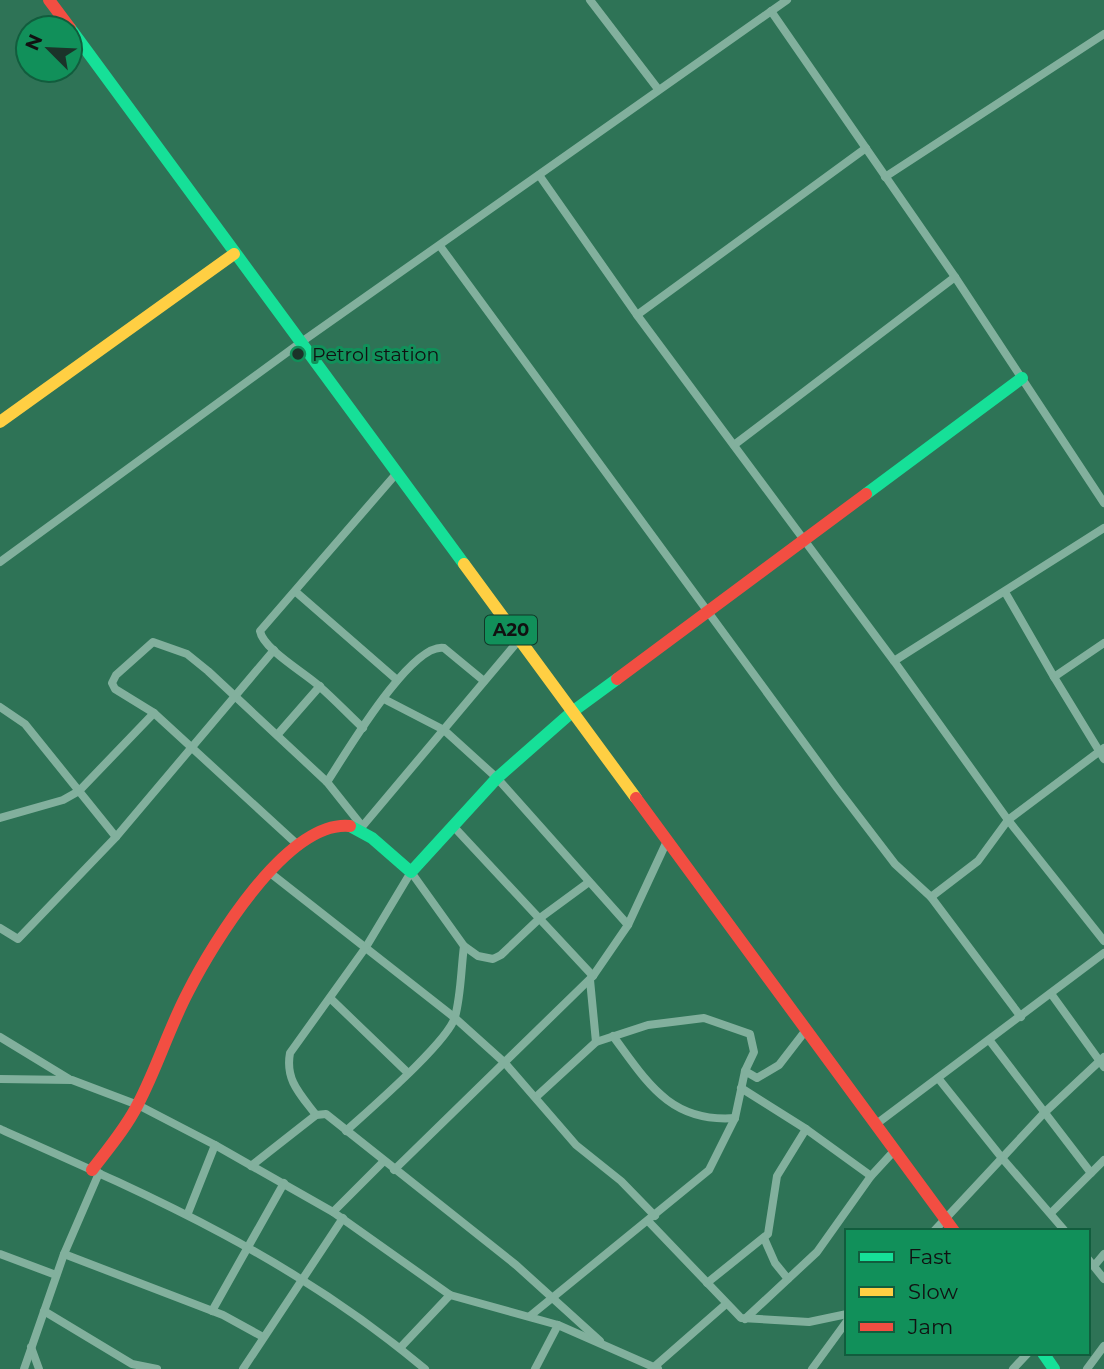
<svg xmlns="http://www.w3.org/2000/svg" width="1104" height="1369" viewBox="0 0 1104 1369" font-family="Montserrat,sans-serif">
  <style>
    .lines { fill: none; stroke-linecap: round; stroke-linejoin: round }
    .street { stroke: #82b09d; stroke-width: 8 }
    .fast { stroke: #16e098; stroke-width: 12 }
    .slow { stroke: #ffcf43; stroke-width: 12 }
    .jam { stroke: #f24e42; stroke-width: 12 }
    .poi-dot { fill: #1b3329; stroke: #11905a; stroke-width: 2.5 }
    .labels { text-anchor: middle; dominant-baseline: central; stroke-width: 6; stroke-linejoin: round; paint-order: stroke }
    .shield { fill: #11905a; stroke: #113727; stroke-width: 2 }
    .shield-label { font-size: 18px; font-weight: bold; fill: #111 }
    .poi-label { font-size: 19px; fill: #111; stroke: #11905a; text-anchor: start }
  </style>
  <rect width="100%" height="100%" fill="#2e7356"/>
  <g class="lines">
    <g class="street">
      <path d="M 590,0 L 658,89"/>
      <path d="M 771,11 L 955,277 L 1104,503"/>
      <path d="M 539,175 L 637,315 L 894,661 L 1104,528"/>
      <path d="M 885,177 L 1104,34"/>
      <path d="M 440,246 L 837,788 L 895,864 L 931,897 L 1021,1017"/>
      <path d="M 637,315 L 866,148"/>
      <path d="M 734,445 L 955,277"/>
      <path d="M 0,562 L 300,343 L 787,0"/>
      <path d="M 296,592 L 397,680"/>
      <path d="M 1005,592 L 1054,677 L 1104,643"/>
      <path d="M 894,661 L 1008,820 L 1104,941"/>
      <path d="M 1054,677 L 1104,759"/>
      <path d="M 384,699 L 444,730 L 497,778 L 628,925"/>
      <path d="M 0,707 L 25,724 L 116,837"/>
      <path d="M 363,728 C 348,714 334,699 319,686 C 305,673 263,649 260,631 L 396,474"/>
      <path d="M 278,734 L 320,686"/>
      <path d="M 327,782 C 345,755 411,642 444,648 L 484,681"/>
      <path d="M 0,818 L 63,800 L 79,791 L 154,713"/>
      <path d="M 454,827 L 593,976"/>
      <path d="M 361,828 L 519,640"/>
      <path d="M 299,846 L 154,713 L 115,689 L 112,683 L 116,675 L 153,642 L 187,654 L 208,671 L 327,782 L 362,826"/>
      <path d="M 269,872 L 455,1018 L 505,1063 L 576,1145 L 621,1181 L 655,1216"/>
      <path d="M 931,897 L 978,861 L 1008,820 L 1104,748"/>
      <path d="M 0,928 L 18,939 L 116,837 L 274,650"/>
      <path d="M 464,946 L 478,956 L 493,959 L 501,955 L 540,918 L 589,882"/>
      <path d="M 590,980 L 596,1042"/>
      <path d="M 1052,995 L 1104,1067"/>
      <path d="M 331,999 L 408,1073"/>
      <path d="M 613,1036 C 647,1082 670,1123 735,1118"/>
      <path d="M 0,1037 L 69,1079"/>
      <path d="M 990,1041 L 1091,1173"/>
      <path d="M 938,1078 L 1002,1158 L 1065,1231"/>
      <path d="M 0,1079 L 72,1080 L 138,1105 L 215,1145 L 333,1212 L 450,1295 L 558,1325 L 658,1369"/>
      <path d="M 741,1088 L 806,1129 L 871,1176"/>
      <path d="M 536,1097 L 596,1042 L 648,1025 L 704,1018 L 750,1034 L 754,1052 L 745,1071"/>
      <path d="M 316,1115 C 300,1094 285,1080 290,1053 L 366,947 L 411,872 L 464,946 C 461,969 461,995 455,1017 C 448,1042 369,1110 346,1131"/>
      <path d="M 875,1125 L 1104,953"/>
      <path d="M 0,1129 C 156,1198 293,1258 425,1369"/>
      <path d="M 251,1166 L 316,1115 L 326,1114 L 516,1265 L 600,1341"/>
      <path d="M 394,1170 L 593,976 L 628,925 L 667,841"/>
      <path d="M 333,1212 L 384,1161"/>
      <path d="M 188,1213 L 215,1145"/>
      <path d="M 1051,1213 L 1104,1160"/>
      <path d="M 649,1222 L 741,1318 L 809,1322 L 847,1314"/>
      <path d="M 934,1231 L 1043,1114 L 1104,1057"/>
      <path d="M 764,1238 L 775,1263 L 788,1279"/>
      <path d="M 0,1254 L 56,1275"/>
      <path d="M 64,1254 L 223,1315 L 263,1337"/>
      <path d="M 1088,1259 L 1104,1279"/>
      <path d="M 1094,1266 L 1104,1254"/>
      <path d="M 707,1283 L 768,1234 L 777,1176 L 806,1129"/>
      <path d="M 44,1311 L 132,1364 L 157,1369"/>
      <path d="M 212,1311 L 284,1183"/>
      <path d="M 530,1316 L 709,1170 L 735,1118 L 745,1071 L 757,1078 L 779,1065 L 806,1030"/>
      <path d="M 745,1319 L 817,1252 L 871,1176 L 894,1151"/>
      <path d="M 31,1347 L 39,1369"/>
      <path d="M 400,1348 L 450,1295"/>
      <path d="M 654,1367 L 726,1304"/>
      <path d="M 24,1369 L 64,1254 L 99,1173"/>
      <path d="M 243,1369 L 343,1218"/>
      <path d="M 535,1369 L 558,1325"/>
      <path d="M 812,1369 L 847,1321"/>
      <path d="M 1013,1369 L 1028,1353"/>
      <path d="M 1087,1369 L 1104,1346"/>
    </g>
    <g class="fast">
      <path d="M 70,28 L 464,564"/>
      <path d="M 866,494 L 1022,378"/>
      <path d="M 350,826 L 372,838 L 411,872 L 497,778 L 572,712 L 617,679"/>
      <path d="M 1043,1353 L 1054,1369"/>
    </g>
    <g class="slow">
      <path d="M 0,422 L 234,254"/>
      <path d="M 464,564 L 636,798"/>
    </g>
    <g class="jam">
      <path d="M 49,0 L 70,28"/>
      <path d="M 617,679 L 866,494"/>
      <path d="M 636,798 L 954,1231"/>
      <path d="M 92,1170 C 108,1149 126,1128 138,1104 C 157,1068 169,1028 188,992 C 213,943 287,820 350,826"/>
    </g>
  </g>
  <circle class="poi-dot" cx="298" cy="354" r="7"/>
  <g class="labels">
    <rect class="shield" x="485" y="615.5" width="52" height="29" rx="5"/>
    <g class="shield-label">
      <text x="511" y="630">A20</text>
    </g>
    <g class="poi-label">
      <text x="312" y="354">Petrol station</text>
    </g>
  </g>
  <rect x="845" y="1229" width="245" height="126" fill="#11905a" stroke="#115d3d" stroke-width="2"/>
  <rect x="859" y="1252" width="35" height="10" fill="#16e098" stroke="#115d3d" stroke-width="2"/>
  <text x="908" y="1264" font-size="21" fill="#111111">Fast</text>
  <rect x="859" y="1287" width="35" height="10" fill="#ffcf43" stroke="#115d3d" stroke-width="2"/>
  <text x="908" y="1299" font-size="21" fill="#111111">Slow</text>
  <rect x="859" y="1322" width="35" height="10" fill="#f24e42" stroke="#115d3d" stroke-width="2"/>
  <text x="908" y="1334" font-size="21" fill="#111111">Jam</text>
  <g transform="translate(49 49) rotate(294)"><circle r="33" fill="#11905a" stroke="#115d3d" stroke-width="2"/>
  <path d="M0-5L12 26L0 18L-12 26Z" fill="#1b3329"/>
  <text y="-10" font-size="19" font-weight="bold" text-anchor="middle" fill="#111111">N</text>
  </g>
</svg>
